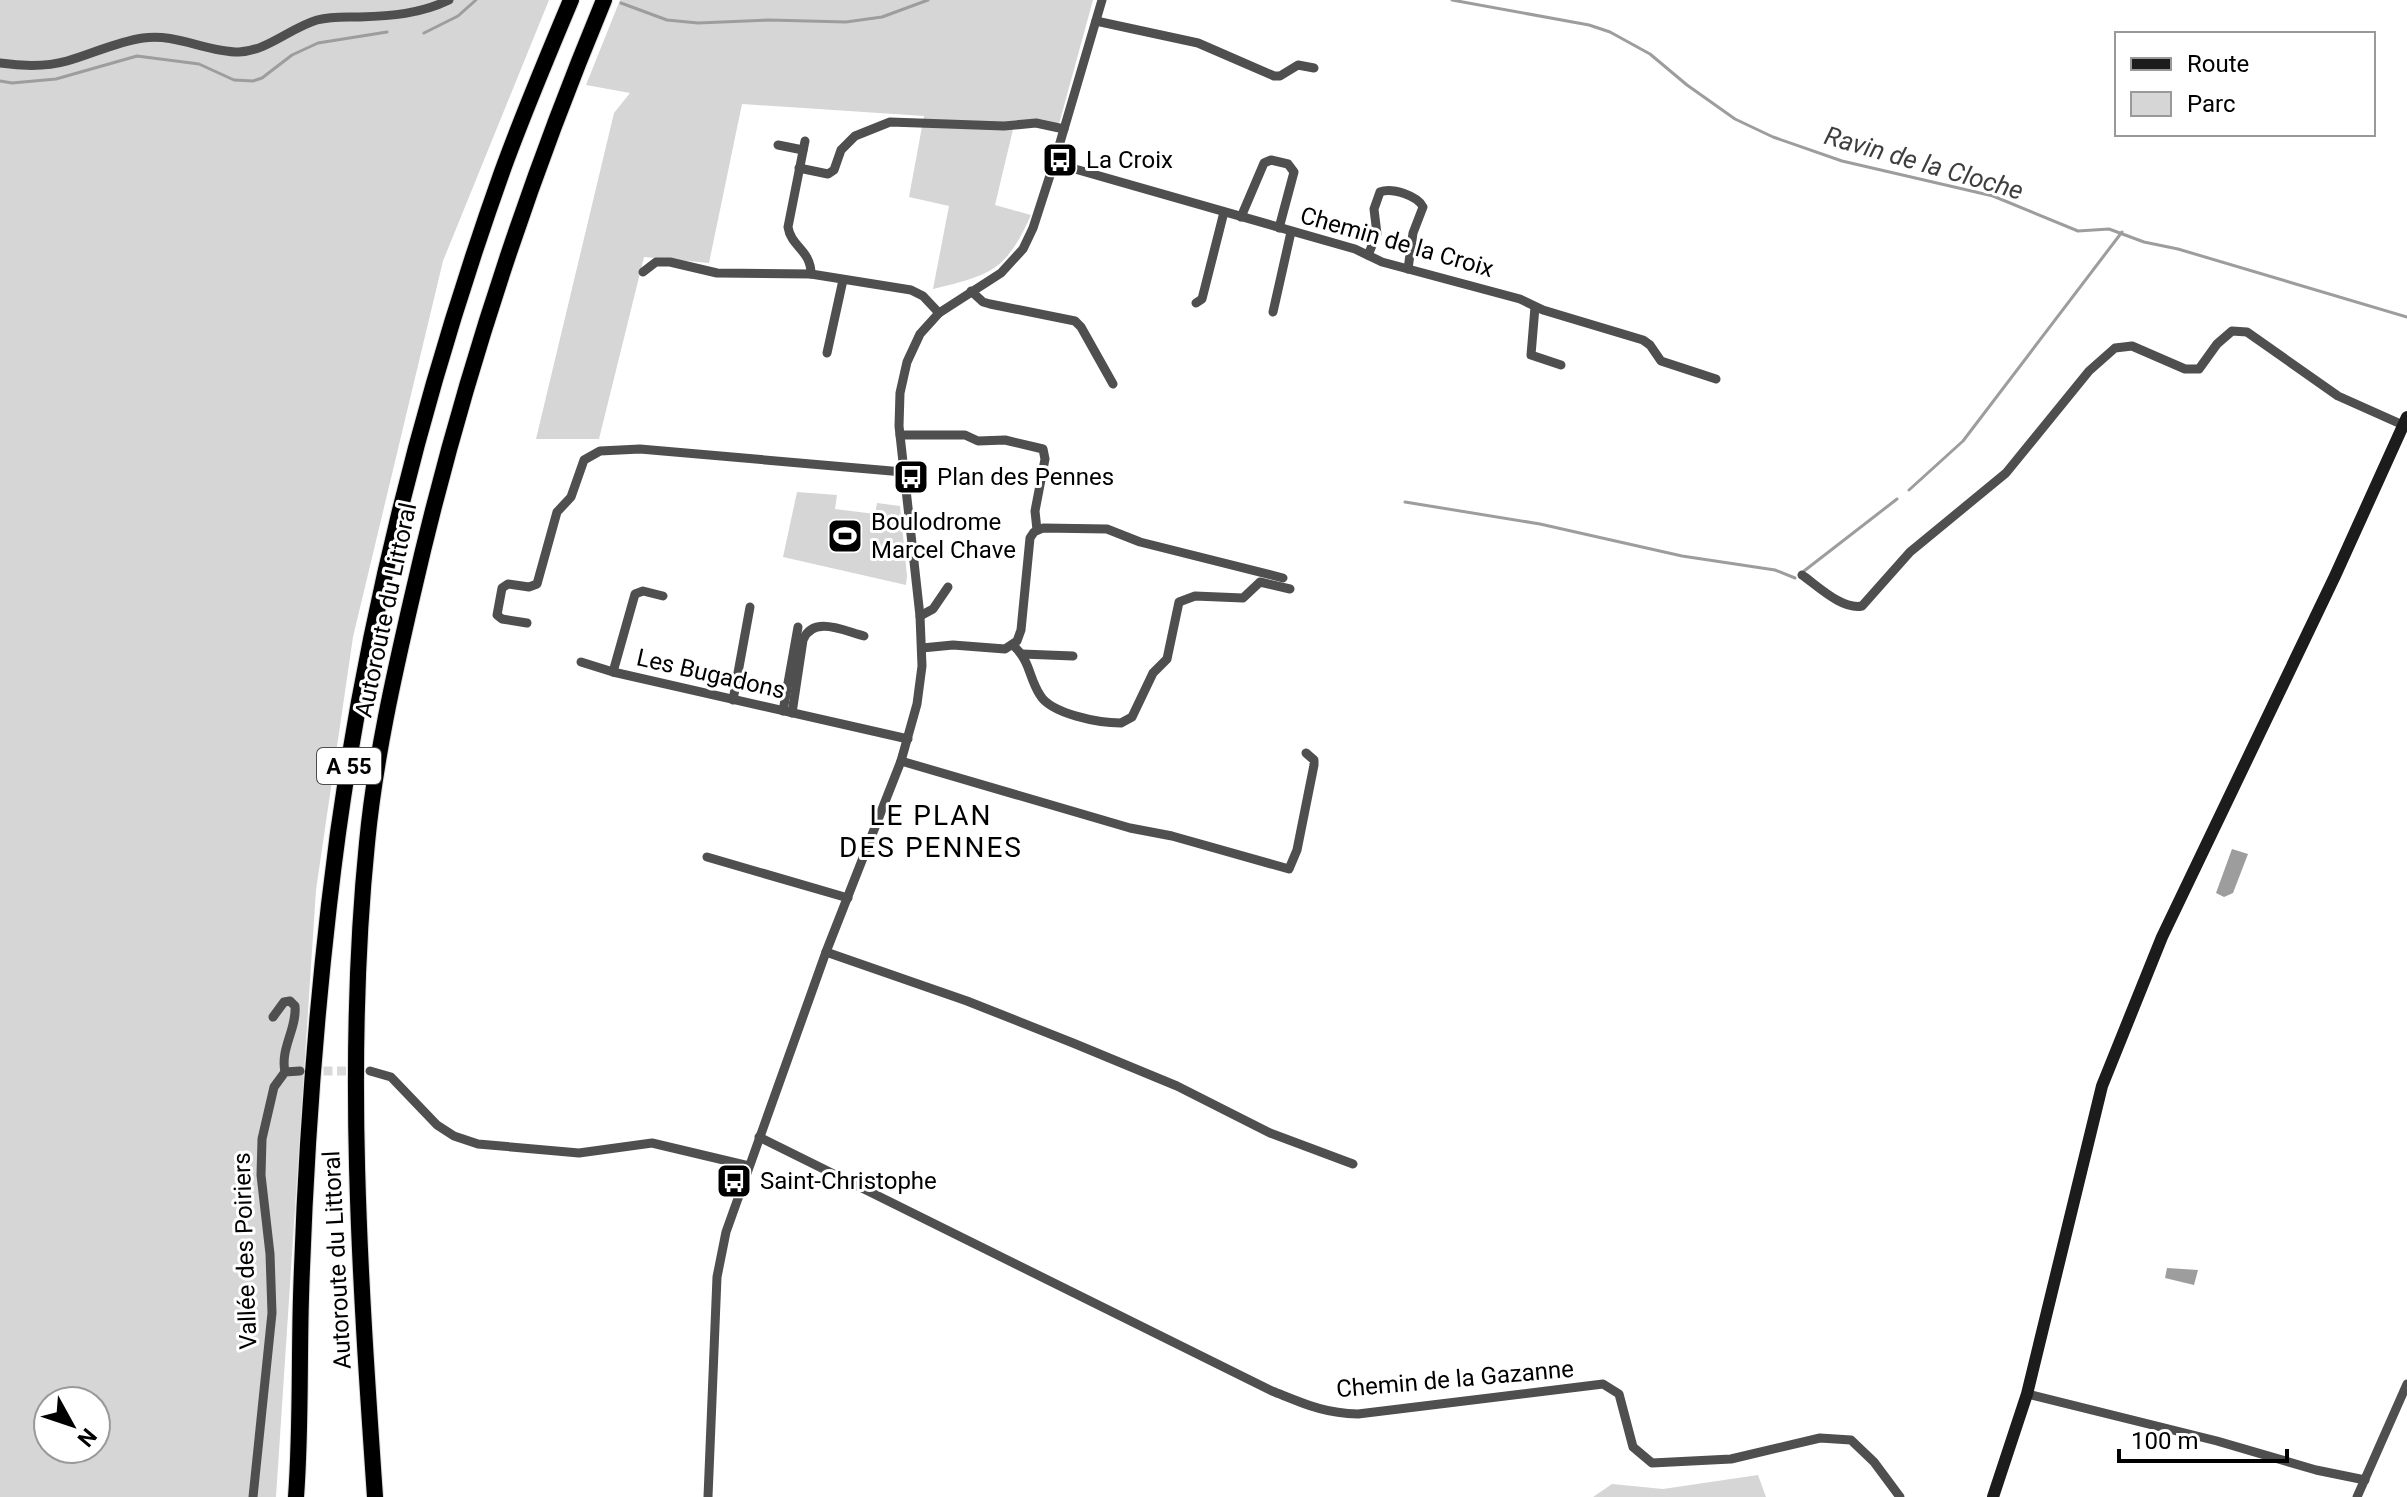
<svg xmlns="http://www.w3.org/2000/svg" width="2407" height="1497" viewBox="0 0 2407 1497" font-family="Roboto,sans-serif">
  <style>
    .green { fill: #d6d6d6; fill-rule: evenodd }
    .water { fill: #9d9d9d }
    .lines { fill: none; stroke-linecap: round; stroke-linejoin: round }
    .stream { stroke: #9d9d9d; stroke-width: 3 }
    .street-tunnel { stroke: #d9d9d9; stroke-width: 9; stroke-dasharray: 9 4.5; stroke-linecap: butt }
    .highway-casing { stroke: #dbdbdb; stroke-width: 18 }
    .street { stroke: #4f4f4f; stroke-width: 9 }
    .secondary { stroke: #1c1c1c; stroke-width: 12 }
    .highway { stroke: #000; stroke-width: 16 }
    .labels { text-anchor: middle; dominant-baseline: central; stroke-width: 6; stroke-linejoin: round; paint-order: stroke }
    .shield { fill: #fff; stroke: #4c4c4c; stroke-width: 2 }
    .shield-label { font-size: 22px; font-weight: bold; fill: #000 }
    .poi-label { font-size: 24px; fill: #000; stroke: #fff; text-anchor: start }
    .street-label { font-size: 24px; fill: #000; stroke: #fff }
    .water-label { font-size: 26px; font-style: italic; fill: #3e3e3e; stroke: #fff }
    .quarter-label { font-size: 28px; letter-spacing: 2px; fill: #000; stroke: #fff }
  </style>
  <rect width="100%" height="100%" fill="#fff"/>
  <g class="green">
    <path d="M 0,0 L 549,0 L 443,261 L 353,637 L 316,890 L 276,1497 L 0,1497 ZM 48,1401 L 96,1401 L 96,1449 L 48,1449 Z"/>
    <path d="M 620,0 L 1093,0 L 1059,124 L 1015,121 L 995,205 L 1031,215 C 1006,271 991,275 933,289 L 949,206 L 909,197 L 924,116 L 742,104 L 709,263 L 644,257 L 599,439 L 536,439 L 614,113 L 630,93 L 586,85 Z"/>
    <path d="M 797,492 L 837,495 L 835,509 L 875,514 L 877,503 L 900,506 L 907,576 L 906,585 L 783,557 Z"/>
    <path d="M 1758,1475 L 1766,1497 L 1593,1497 L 1612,1484 L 1663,1489 Z"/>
  </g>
  <g class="water">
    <path d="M 2232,849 L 2248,854 L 2233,893 L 2224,897 L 2216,893 Z"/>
    <path d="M 2167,1268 L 2198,1270 L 2194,1285 L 2165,1278 Z"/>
  </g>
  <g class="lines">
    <g class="stream">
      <path d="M 1452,0 L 1589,25 L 1610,32 L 1650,54 L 1687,85 L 1735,119 L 1773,137 L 1842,161 L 1993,196 L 2078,231 L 2109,229 L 2144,242 L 2178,249 L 2407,317"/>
      <path d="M 621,3 L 667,20 L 698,23 L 769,20 L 846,22 L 882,17 L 928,0"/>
      <path d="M 424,33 L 458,16 L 476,0"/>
      <path d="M 0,81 L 12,83 L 56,79 L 137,56 L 199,64 L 234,80 L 253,81 L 262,78 L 292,55 L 318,43 L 387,32"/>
      <path d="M 1909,490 L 1963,441 L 2122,232"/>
      <path d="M 1405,502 L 1540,524 L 1682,556 L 1775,570 L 1795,578"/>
      <path d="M 1804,571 L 1897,499"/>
    </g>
    <path class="street-tunnel" d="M 310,1071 L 359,1071"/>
    <defs>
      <g id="highway">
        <path d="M 296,1497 C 301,1430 299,1364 301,1297 C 305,1166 314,1035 329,905 C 357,656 418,408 502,172 C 523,114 547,57 571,0"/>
        <path d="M 375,1497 C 360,1279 345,1061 367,843 C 375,759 394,675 413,593 C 460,387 523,195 604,0"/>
      </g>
    </defs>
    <use href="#highway" class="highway-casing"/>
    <g class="street">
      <path d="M 1096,21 L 1198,43 L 1274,76 L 1280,76 L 1298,65 L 1314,68"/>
      <path d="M 0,63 C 21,66 46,67 67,61 C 92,54 116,42 143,38 C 176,33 206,52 239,52 C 267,51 290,28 317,20 C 332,16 345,17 360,17 C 391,16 420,14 449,0"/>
      <path d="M 805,141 L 788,227 C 791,247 811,250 811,274"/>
      <path d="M 778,145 L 803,150"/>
      <path d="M 1054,163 L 1355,249 L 1382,262 L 1520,299 L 1543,310 L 1643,340 L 1650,345 L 1661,361 L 1716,379"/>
      <path d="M 799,168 L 828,174 L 834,170 L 841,150 L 855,136 L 890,122 L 1004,126 L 1036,123 L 1064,129"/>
      <path d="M 1241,217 L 1264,163 L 1271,160 L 1288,164 L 1294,172 L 1279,228"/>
      <path d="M 1368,255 L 1377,234 L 1374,209 L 1380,192 C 1392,187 1418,196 1423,207 L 1413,233 L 1408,269"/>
      <path d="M 643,272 L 656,262 L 670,262 L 717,273 L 811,274 L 911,290 L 923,296 L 939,313"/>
      <path d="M 971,291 L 983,302 L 990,304 L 1075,321 L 1081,327 L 1113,384"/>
      <path d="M 1196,303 L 1202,299 L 1224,212"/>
      <path d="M 1535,307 L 1531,355 L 1561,365"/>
      <path d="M 1273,312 L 1291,232"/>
      <path d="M 827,353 L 843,280"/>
      <path d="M 900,435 L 965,435 L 978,441 L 1005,440 L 1043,449 L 1045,459 L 1035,511 L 1037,530"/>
      <path d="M 1802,575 C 1818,586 1842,610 1862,606 L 1910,552 L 2006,473 L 2089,371 L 2115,348 L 2132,346 L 2185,369 L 2199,369 L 2217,344 L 2232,331 L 2247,332 L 2338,396 L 2403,425"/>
      <path d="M 663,596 L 643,591 L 635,594 L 613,672 L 908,739"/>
      <path d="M 920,616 L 933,609 L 948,587"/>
      <path d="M 527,623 L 502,619 L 497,615 L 502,588 L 508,584 L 529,587 L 537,584 L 557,512 L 571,497 L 584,460 L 600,451 L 640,449 L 903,472"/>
      <path d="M 1013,645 C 1031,662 1028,676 1040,695 C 1051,714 1099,723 1121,723 L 1132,717 L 1153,673 L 1167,659 L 1179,602 L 1195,596 L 1243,598 L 1260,582 L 1290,589"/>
      <path d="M 922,648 L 953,645 L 1005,649 L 1017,641 L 1021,630 L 1030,538 L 1034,532 L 1043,528 L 1107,529 L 1140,542 L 1283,578"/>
      <path d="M 1022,654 L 1073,656"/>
      <path d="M 581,662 L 613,672"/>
      <path d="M 733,700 L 750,607"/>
      <path d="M 783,711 L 798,627"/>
      <path d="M 792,713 L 803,640 C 813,615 844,631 864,636"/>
      <path d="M 901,761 L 1130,828 L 1172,836 L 1289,869 L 1297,850 L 1314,765 L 1314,760 L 1306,753"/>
      <path d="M 707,857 L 848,898"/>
      <path d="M 826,952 L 967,1001 L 1073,1043 L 1177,1086 L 1270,1133 L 1353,1164"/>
      <path d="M 273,1017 L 284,1002 L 290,1001 L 295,1006 C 297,1029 280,1048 285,1072"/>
      <path d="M 370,1071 L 391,1077 L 437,1125 L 454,1136 L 478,1144 L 579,1153 L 652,1143 L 749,1166"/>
      <path d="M 759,1137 L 1272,1391 C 1305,1404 1323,1413 1358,1414 L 1603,1384 L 1619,1394 L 1633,1447 L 1652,1463 L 1731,1459 L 1820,1438 L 1851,1440 L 1874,1462 L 1900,1497"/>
      <path d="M 2027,1394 L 2217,1441 L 2316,1470 L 2365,1480"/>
      <path d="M 253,1497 L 272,1313 L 270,1254 L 261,1175 L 262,1139 L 274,1087 L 285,1072 L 300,1071"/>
      <path d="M 708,1497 L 717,1277 L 726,1232 L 826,952 L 901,761 L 917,704 L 922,666 L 920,616 L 899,426 L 900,393 L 907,362 L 920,334 L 939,313 L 1001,273 L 1023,249 L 1033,228 L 1054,163 L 1102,0"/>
      <path d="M 2357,1497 L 2407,1384"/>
    </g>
    <path class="secondary" d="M 1993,1497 L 2027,1394 L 2102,1086 L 2162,937 L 2335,576 L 2407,417"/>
    <use href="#highway" class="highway"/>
  </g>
  <defs>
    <symbol id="bus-square" viewBox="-11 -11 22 22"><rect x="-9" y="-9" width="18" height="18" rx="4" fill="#000" stroke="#fff"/><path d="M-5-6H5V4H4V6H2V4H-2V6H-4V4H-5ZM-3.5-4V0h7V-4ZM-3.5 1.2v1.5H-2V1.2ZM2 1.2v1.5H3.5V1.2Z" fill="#fff"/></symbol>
    <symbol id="stadium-square" viewBox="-11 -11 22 22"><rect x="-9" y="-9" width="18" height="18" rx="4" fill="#000" stroke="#fff"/><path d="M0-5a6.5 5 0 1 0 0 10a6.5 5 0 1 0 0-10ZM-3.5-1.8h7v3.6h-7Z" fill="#fff"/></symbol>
  </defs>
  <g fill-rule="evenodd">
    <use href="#bus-square" x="1040" y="140" width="40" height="40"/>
    <use href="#bus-square" x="891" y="457" width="40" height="40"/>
    <use href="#stadium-square" x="825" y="516" width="40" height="40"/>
    <use href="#bus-square" x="714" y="1161" width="40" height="40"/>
  </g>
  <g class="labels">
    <rect class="shield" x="317" y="748" width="64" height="36" rx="6"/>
    <g class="shield-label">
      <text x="349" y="766">A 55</text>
    </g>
    <g class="poi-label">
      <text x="1086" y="160">La Croix</text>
      <text x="937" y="477">Plan des Pennes</text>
      <text x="871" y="522">Boulodrome<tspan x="871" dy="28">Marcel Chave</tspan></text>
      <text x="760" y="1181">Saint-Christophe</text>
    </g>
    <g class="street-label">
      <text transform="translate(1397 242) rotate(16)">Chemin de la Croix</text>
      <text transform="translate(386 610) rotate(-78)">Autoroute du Littoral</text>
      <text transform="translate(711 674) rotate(13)">Les Bugadons</text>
      <text transform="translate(245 1251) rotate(-92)">Vallée des Poiriers</text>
      <text transform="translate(337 1260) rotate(-93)">Autoroute du Littoral</text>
      <text transform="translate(1455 1379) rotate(-5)">Chemin de la Gazanne</text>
    </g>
    <g class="water-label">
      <text transform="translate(1924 163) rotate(16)">Ravin de la Cloche</text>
    </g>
    <g class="quarter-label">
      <text x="931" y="815">LE PLAN<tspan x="931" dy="32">DES PENNES</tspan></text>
    </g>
  </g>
  <rect x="2115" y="32" width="260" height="104" fill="#ffffff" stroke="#999999" stroke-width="2"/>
  <rect x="2131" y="58" width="40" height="12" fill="#1c1c1c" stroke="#999999" stroke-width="2"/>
  <text x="2187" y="72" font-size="24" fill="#000000">Route</text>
  <rect x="2131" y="92" width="40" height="24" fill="#d6d6d6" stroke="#999999" stroke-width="2"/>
  <text x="2187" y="112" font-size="24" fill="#000000">Parc</text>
  <g transform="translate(72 1425) rotate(130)"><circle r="38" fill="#ffffff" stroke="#999999" stroke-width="2"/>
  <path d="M0-6L14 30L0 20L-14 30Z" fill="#000000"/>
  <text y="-12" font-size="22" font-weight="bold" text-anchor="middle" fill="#000000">N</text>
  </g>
  <path d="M2119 1449v12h168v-12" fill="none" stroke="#000000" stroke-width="4"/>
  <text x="2131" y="1449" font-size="24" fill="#000000" stroke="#ffffff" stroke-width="6" paint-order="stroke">100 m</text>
</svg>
